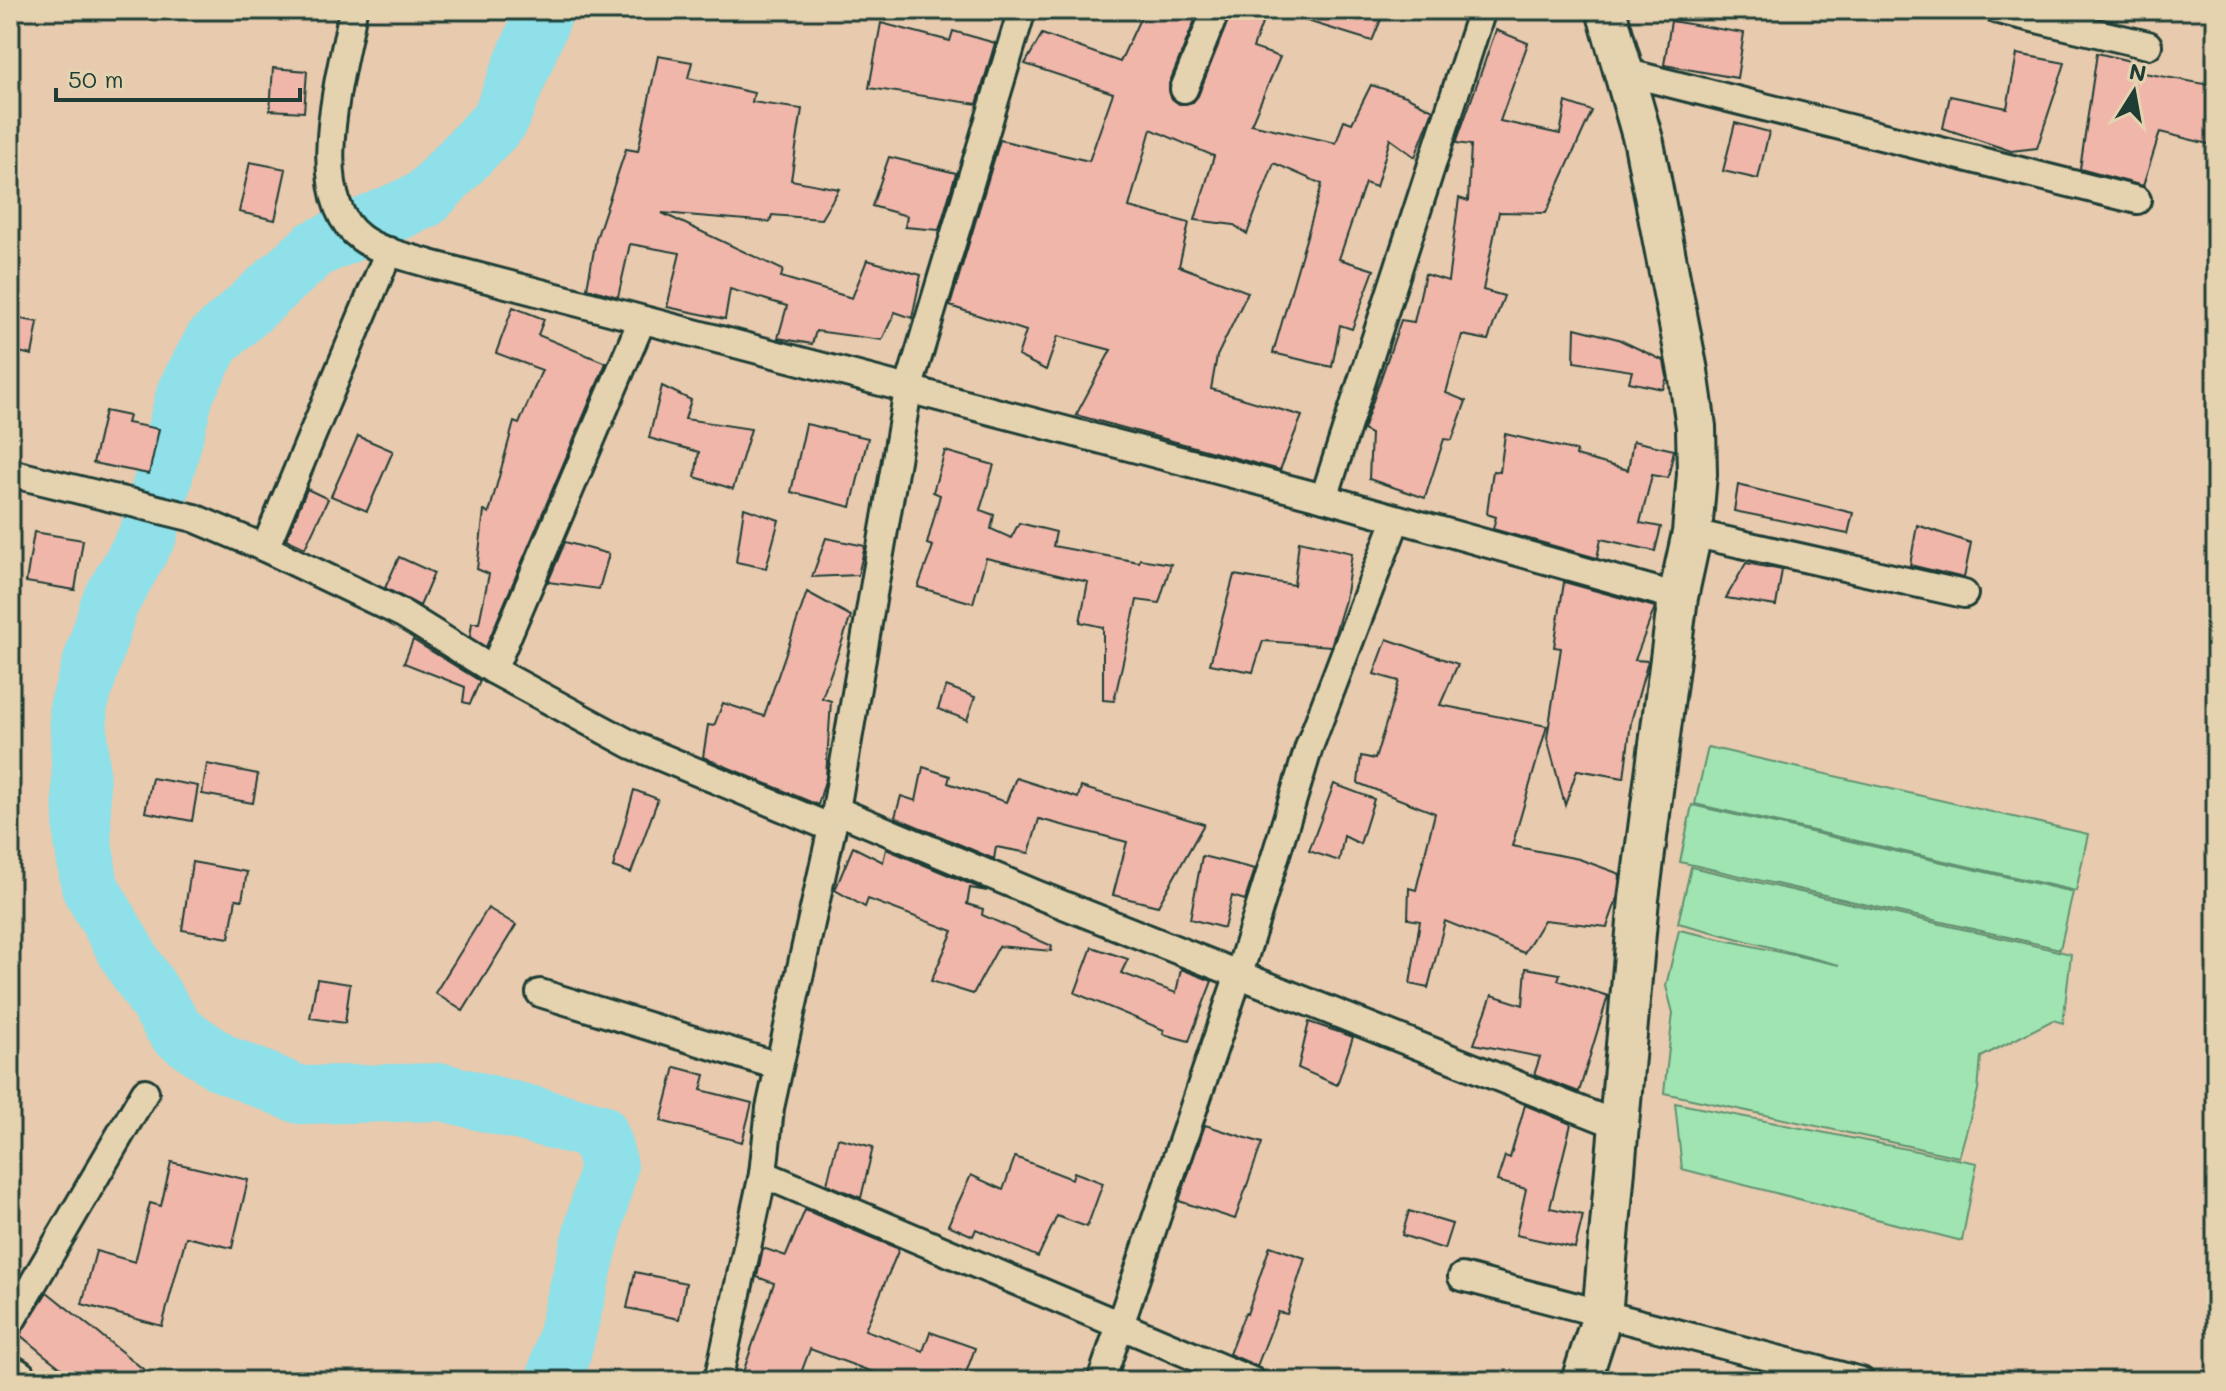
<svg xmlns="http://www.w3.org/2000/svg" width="2226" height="1391" viewBox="0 0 2226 1391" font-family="Mali,sans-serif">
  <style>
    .green { fill: #a0e5b1; stroke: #609172; stroke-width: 2 }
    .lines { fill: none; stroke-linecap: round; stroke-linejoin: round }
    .river { stroke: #8fe0e9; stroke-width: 58 }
    .building { fill: #f0b6aa; stroke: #1f3d34; stroke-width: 2 }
    .street-casing { stroke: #1f3d34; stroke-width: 32 }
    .secondary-casing { stroke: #1f3d34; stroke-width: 44 }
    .highway-casing { stroke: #1f3d34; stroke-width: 50 }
    .street { stroke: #e5d3b0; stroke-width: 26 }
    .secondary { stroke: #e5d3b0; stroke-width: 38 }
    .highway { stroke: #e5d3b0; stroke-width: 44 }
  </style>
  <rect width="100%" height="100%" fill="#e8caae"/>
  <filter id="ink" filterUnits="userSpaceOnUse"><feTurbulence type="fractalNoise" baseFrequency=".0125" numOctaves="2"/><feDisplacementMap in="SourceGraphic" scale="16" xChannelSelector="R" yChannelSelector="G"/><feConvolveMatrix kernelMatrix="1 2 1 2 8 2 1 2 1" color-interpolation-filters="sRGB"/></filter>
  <g filter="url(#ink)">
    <g class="green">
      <path d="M 1708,747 L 2088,834 L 2076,891 L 1695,804 Z"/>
      <path d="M 1692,805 L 2073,892 L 2060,949 L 1680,862 Z"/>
      <path d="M 1691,867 L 2071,954 L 2063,1023 L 2053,1020 L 1981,1057 L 1978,1090 L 1959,1157 L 1664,1093 L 1673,1013 L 1666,986 L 1679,930 L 1839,965 L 1678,923 Z"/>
      <path d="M 1675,1103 L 1977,1163 L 1962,1241 L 1682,1169 Z"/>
    </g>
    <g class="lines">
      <path class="river" d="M 545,10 L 500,120 L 425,199 L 315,249 L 213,341 L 186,391 L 149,533 L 109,605 L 78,708 L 83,842 L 90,887 L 134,965 L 176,1031 L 222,1063 L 300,1095 L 443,1092 L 599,1132 L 609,1166 L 555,1381"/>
    </g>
    <g class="building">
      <path d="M 1144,10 L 1199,10 L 1169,84 L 1171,98 L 1179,104 L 1193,102 L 1198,96 L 1232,10 L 1267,10 L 1253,48 L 1280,57 L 1251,124 L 1336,143 L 1344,120 L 1352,123 L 1371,85 L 1406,96 L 1433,110 L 1415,157 L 1390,139 L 1376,187 L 1365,183 L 1339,259 L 1374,270 L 1352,329 L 1340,325 L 1332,367 L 1273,353 L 1322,184 L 1274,163 L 1247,234 L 1234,225 L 1195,220 L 1214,156 L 1151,129 L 1129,207 L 1189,223 L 1179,266 L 1248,292 L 1217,356 L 1211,389 L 1302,416 L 1280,470 L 1076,415 L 1111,350 L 1058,336 L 1046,370 L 1018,356 L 1026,331 L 950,306 L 1000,140 L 1089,161 L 1113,93 L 1025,64 L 1042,34 L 1120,62 Z"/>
      <path d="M 1292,10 L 1385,10 L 1372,41 L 1291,16 Z"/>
      <path d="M 1671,21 L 1744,33 L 1737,78 L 1664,65 Z"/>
      <path d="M 881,23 L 950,41 L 953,31 L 995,43 L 977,104 L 869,88 Z"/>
      <path d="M 1496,30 L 1528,43 L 1500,121 L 1560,134 L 1566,102 L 1592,111 L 1546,213 L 1499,212 L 1483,290 L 1504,296 L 1488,340 L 1462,335 L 1446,393 L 1466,401 L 1452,440 L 1444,439 L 1425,498 L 1369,479 L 1371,434 L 1363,430 L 1401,320 L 1414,322 L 1425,274 L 1448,281 L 1459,198 L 1468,201 L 1471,145 L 1456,143 Z"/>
      <path d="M 2097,53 L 2130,61 L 2127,70 L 2216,86 L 2216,146 L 2160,132 L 2143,186 L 2080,169 Z"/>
      <path d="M 2017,54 L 2065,63 L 2037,148 L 2011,151 L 1943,128 L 1950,96 L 2007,108 Z"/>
      <path d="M 658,56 L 692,62 L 688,78 L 754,93 L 752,102 L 802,109 L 791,180 L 839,189 L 821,219 L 772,215 L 770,222 L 662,213 L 783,270 L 781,277 L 852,298 L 867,260 L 921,275 L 912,318 L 895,312 L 882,340 L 816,331 L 812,344 L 778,338 L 787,306 L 730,289 L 725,319 L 667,307 L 680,253 L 630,244 L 618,297 L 587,288 L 596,239 L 626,149 L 638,151 Z"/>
      <path d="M 273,68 L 307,71 L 304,112 L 270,110 Z"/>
      <path d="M 1735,123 L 1769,132 L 1758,179 L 1723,171 Z"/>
      <path d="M 889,157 L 956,173 L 939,230 L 905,227 L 907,216 L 872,206 Z"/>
      <path d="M 250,162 L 286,169 L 275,220 L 239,212 Z"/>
      <path d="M 513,307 L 544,319 L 538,335 L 606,363 L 486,647 L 470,637 L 472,623 L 479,623 L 489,574 L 477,569 L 484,511 L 489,513 L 514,422 L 519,424 L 542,370 L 496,353 Z"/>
      <path d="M 10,317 L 38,322 L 32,355 L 10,350 Z"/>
      <path d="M 1575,328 L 1618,339 L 1664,361 L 1667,377 L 1663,389 L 1629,382 L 1632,371 L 1574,362 Z"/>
      <path d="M 662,386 L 691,400 L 685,419 L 751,429 L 733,489 L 695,477 L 699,452 L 649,438 Z"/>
      <path d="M 105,411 L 129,416 L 127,423 L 159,429 L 149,474 L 93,463 Z"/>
      <path d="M 806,424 L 868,438 L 851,507 L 791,492 Z"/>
      <path d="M 1505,434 L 1577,451 L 1576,456 L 1628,470 L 1633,441 L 1674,450 L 1668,478 L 1652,475 L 1640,523 L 1661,527 L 1655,551 L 1601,539 L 1597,558 L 1493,529 L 1496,517 L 1487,514 L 1489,497 L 1493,471 L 1500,472 Z"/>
      <path d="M 358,436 L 393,451 L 367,511 L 331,496 Z"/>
      <path d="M 945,451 L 994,465 L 980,510 L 994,515 L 991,529 L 1011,538 L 1019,523 L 1056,532 L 1053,546 L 1139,562 L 1140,559 L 1171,564 L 1159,603 L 1137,600 L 1114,701 L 1103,700 L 1103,627 L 1080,622 L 1088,582 L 986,558 L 973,603 L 918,587 L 933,546 L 927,544 L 940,495 L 933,492 Z"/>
      <path d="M 1738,485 L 1853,513 L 1848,534 L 1734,511 Z"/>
      <path d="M 307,489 L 328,499 L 305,548 L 286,539 Z"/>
      <path d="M 744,508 L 779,520 L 766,568 L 736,562 Z"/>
      <path d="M 1917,525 L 1971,543 L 1964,578 L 1910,565 Z"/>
      <path d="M 34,532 L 83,540 L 75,590 L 26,582 Z"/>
      <path d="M 826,538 L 865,546 L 858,575 L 812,577 Z"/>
      <path d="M 1299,541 L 1352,553 L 1345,600 L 1331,646 L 1263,641 L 1253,672 L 1210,664 L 1234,575 L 1294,585 Z"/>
      <path d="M 565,542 L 609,554 L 599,589 L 548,582 Z"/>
      <path d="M 399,557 L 434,573 L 420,606 L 385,588 Z"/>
      <path d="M 1746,563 L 1782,570 L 1776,606 L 1726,598 Z"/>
      <path d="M 1564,582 L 1655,607 L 1635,660 L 1648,661 L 1631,722 L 1624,778 L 1577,770 L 1565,805 L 1547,738 L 1561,648 L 1554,647 Z"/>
      <path d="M 807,592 L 851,616 L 822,698 L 831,701 L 826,777 L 818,805 L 703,757 L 708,725 L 714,726 L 723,703 L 764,716 Z"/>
      <path d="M 1387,639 L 1458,664 L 1440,705 L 1547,726 L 1512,846 L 1579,859 L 1620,874 L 1617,899 L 1607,927 L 1544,920 L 1524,953 L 1445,921 L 1428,988 L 1410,984 L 1420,921 L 1408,919 L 1409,888 L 1416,890 L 1435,813 L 1358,783 L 1361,756 L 1375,759 L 1399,681 L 1374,674 Z"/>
      <path d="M 413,640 L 480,681 L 470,704 L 463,702 L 465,687 L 404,663 Z"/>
      <path d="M 946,686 L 975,697 L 967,720 L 938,709 Z"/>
      <path d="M 207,764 L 258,774 L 253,803 L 202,794 Z"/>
      <path d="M 923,767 L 950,776 L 948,783 L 1006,802 L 1016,778 L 1078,798 L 1081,787 L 1204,824 L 1158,906 L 1113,895 L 1127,842 L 1039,819 L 1029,853 L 996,847 L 994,859 L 895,817 L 901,796 L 916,801 Z"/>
      <path d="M 152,778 L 198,786 L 192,821 L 145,812 Z"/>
      <path d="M 1334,784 L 1374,799 L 1360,844 L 1344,836 L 1339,861 L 1309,851 Z"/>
      <path d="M 634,790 L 658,799 L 631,873 L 613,867 Z"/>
      <path d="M 853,847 L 883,862 L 886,849 L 987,891 L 970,888 L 967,904 L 983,909 L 982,915 L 1052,946 L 1051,951 L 999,946 L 973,994 L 931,981 L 953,931 L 868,899 L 865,907 L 835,890 Z"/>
      <path d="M 1202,856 L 1255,869 L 1245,900 L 1232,896 L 1224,928 L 1190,919 Z"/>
      <path d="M 192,862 L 247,872 L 242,900 L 236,899 L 229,938 L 182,930 Z"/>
      <path d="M 488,908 L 516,925 L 463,1011 L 435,993 Z"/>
      <path d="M 1092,947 L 1128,959 L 1121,973 L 1176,993 L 1181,969 L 1212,981 L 1189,1041 L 1163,1034 L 1164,1030 L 1075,993 Z"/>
      <path d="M 1526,968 L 1560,974 L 1558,980 L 1608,996 L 1579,1092 L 1534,1075 L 1540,1057 L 1474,1044 L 1492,995 L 1523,1005 Z"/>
      <path d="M 317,979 L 350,984 L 345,1023 L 310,1018 Z"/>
      <path d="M 1309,1022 L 1353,1037 L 1337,1085 L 1298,1068 Z"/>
      <path d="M 675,1067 L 705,1075 L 701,1090 L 752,1103 L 742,1142 L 661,1121 Z"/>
      <path d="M 1525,1105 L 1571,1124 L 1550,1208 L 1583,1215 L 1575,1248 L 1516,1235 L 1526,1189 L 1497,1181 L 1505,1156 L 1510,1158 Z"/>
      <path d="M 1205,1125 L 1262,1143 L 1235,1219 L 1179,1201 Z"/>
      <path d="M 838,1138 L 873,1147 L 861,1198 L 827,1184 Z"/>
      <path d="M 1015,1157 L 1072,1179 L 1074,1172 L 1103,1183 L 1087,1227 L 1057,1216 L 1038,1257 L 976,1229 L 973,1236 L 948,1225 L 971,1175 L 1003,1190 Z"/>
      <path d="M 171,1162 L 248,1180 L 232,1248 L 186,1237 L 162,1326 L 82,1304 L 96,1251 L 135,1262 L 150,1203 L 161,1206 Z"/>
      <path d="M 805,1210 L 899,1249 L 865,1330 L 923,1351 L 930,1332 L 975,1348 L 963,1381 L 897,1381 L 810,1349 L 798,1381 L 740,1381 L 774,1283 L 757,1277 L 763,1248 L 786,1256 Z"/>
      <path d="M 1409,1211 L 1452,1224 L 1444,1249 L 1402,1235 Z"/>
      <path d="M 1270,1246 L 1305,1258 L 1287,1314 L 1278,1312 L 1257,1366 L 1229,1354 L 1245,1313 L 1247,1314 Z"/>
      <path d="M 635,1272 L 686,1283 L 679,1319 L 627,1308 Z"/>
      <path d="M 47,1292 L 158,1381 L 78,1381 L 43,1354 L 20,1335 Z"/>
    </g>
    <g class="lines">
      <defs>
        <g id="street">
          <path d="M 353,10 C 343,68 303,197 361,238 C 380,252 408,257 430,264 L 1324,498 L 1678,597"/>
          <path d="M 1998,10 L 2148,45"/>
          <path d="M 1624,72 L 2137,200"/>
          <path d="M 1184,89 L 1216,10"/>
          <path d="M 10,473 L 194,518 L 265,548 L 403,614 L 493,670 L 632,745 L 832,828"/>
          <path d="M 1324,498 L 1482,10"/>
          <path d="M 1692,533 L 1964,594"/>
          <path d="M 265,548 L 389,251"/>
          <path d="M 493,670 L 642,320"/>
          <path d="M 836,810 L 1036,894 L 1618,1125"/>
          <path d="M 540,993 L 778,1066"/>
          <path d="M 763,1174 L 1252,1381"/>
          <path d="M 1462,1277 L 1861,1381"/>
          <path d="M 10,1323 L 145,1092"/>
          <path d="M 718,1381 L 763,1174 L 770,1108 L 836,810 L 908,390 L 1022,10"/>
          <path d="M 1101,1381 L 1239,974 L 1309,747 L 1396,520"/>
        </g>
        <path id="secondary" d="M 1581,1381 L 1602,1316 L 1639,899 L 1678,597 L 1692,533 L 1697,474 L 1696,427 L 1688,371 L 1644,143 L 1606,10"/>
        <path id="highway" d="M 10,1378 L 15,1381"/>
      </defs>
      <use href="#street" class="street-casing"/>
      <use href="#secondary" class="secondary-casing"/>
      <use href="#highway" class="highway-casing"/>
      <use href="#street" class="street"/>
      <use href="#secondary" class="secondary"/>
      <use href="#highway" class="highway"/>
    </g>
  </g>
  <rect width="2226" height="1391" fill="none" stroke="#e5d3b0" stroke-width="40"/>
  <rect x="20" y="20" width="2186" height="1351" fill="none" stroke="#1f3d34" stroke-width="3" filter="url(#ink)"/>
  <g transform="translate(2134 92) rotate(11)" stroke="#e5d3b0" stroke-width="6" paint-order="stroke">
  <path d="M0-6L14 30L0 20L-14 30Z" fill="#1f3d34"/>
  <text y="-12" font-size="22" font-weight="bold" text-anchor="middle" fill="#1f3d34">N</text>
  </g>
  <path d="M56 88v12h244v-12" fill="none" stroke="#1f3d34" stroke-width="4"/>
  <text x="68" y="88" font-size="24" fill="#1f3d34" stroke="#e5d3b0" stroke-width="6" paint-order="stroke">50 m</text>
</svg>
